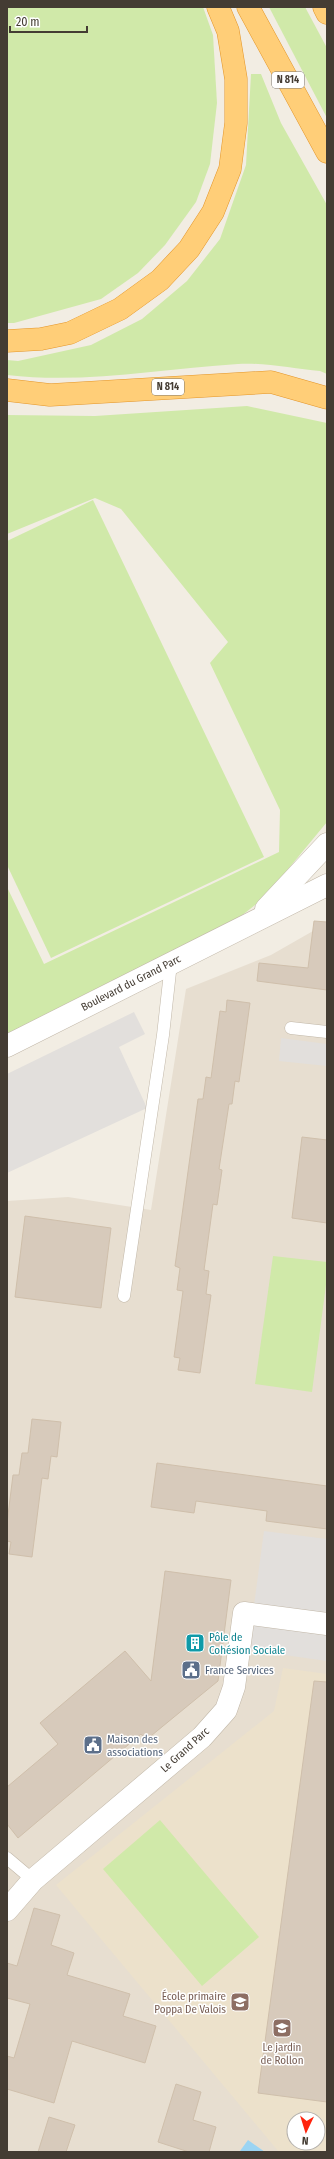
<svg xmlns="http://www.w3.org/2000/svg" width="334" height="2159" viewBox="0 0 334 2159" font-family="'Fira Sans Condensed',sans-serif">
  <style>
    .residential { fill: #e7ded0; fill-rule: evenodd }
    .education { fill: #ece1cb; fill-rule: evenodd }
    .green { fill: #d0e9a9 }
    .parking { fill: #e2dfdc }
    .water { fill: #9bd4f3 }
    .building { fill: #d7cabb; stroke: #cfbfab }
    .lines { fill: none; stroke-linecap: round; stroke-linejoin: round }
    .service-casing { stroke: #c1b7a8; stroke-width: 13 }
    .minor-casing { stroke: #c1b7a8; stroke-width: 23 }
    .tertiary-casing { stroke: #c1b7a8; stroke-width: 23 }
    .trunk-casing { stroke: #e4962a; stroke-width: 23 }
    .service { stroke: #fff; stroke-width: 12 }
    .minor { stroke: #fff; stroke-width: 22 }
    .tertiary { stroke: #fff; stroke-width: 22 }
    .trunk { stroke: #ffce78; stroke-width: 22 }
    .labels { text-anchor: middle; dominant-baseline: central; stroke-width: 3; stroke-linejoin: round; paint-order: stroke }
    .shield { fill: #fff; stroke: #7c7670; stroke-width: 1 }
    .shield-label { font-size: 10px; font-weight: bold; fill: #443c33 }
    .street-label { font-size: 11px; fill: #443c33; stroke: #fff }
    .culture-label { font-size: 11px; fill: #0d838f; stroke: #fff; text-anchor: start }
    .service-label { font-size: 11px; fill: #4e5e75; stroke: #fff; text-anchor: start }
    .education-label { font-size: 11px; fill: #785e54; stroke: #fff; text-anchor: end }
  </style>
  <rect width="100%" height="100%" fill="#f2ede3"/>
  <path class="residential" d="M 327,923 L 327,2152 L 7,2152 L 7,1201 L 68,1197 L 151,1210 L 186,989 L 271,955 ZM 294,2119 L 318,2119 L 318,2143 L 294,2143 Z"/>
  <path class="education" d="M 283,1668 L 327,1674 L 327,2152 L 279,2152 L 56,1885 L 274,1711 ZM 294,2119 L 318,2119 L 318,2143 L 294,2143 Z"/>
  <g class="green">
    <path d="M 7,7 L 203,7 L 213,35 L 217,103 L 210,164 L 196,202 L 165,245 L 138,273 L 101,299 L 14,323 L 7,323 Z"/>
    <path d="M 269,7 L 305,7 L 327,48 L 327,118 Z"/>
    <path d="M 251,74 L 261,74 L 281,123 L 327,205 L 327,374 L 320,371 C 295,369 262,362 238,364 C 161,369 84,384 7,375 L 7,360 L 18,361 L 91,345 L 142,319 L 187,281 L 220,239 L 246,165 Z"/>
    <path d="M 247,406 L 327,423 L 327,822 L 265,897 L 226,928 L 7,1036 L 7,887 L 44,964 L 279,852 L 280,810 L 210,663 L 228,642 L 121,509 L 95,498 L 7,534 L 7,415 L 95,416 Z"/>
    <path d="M 93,500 L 264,857 L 51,958 L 7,865 L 7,541 Z"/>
    <path d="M 273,1256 L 327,1262 L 327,1277 L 312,1392 L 255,1384 Z"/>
    <path d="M 160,1820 L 259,1937 L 202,1986 L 103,1869 Z"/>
  </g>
  <g class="parking">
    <path d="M 134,1012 L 145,1034 L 119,1047 L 147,1108 L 7,1173 L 7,1074 Z"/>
    <path d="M 281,1038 L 327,1044 L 327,1066 L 279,1061 Z"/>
    <path d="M 264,1531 L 327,1539 L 327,1661 L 248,1650 Z"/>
  </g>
  <path class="water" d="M 248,2140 L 265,2152 L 240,2151 Z"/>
  <g class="building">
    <path d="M 314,921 L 327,922 L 327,990 L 257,981 L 259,963 L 308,968 Z"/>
    <path d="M 227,1000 L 250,1003 L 239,1082 L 235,1081 L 232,1104 L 229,1104 L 219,1169 L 222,1170 L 217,1205 L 213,1204 L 204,1270 L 209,1271 L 206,1294 L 211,1295 L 200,1373 L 178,1370 L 180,1358 L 174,1357 L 183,1291 L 177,1290 L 180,1268 L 175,1266 L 198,1099 L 203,1099 L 206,1077 L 211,1078 L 220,1011 L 226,1012 Z"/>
    <path d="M 302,1137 L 327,1140 L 327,1223 L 292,1218 Z"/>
    <path d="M 25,1216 L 111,1228 L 101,1308 L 15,1297 Z"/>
    <path d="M 32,1419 L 61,1422 L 57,1457 L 51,1456 L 48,1479 L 42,1478 L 32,1557 L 9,1554 L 11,1542 L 7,1541 L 7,1523 L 13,1475 L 19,1475 L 22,1453 L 28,1453 Z"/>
    <path d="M 157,1463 L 327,1486 L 327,1529 L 266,1521 L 267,1511 L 196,1501 L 194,1513 L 151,1507 Z"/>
    <path d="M 165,1571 L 231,1580 L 218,1681 L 146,1740 L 141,1734 L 18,1838 L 7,1824 L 7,1787 L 58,1744 L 40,1723 L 125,1651 L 151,1681 Z"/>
    <path d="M 314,1681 L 327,1682 L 327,2102 L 258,2093 Z"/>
    <path d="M 34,1908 L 60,1915 L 51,1945 L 74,1953 L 67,1975 L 130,1994 L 123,2016 L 156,2026 L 145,2063 L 72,2041 L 54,2103 L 7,2089 L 7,2056 L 14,2058 L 30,2004 L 7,1998 L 7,1963 L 17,1966 Z"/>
    <path d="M 176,2084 L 201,2092 L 193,2120 L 216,2127 L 209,2152 L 189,2152 L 158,2142 Z"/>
    <path d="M 49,2117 L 75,2125 L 66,2152 L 38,2152 Z"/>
  </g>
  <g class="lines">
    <defs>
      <g id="service">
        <path d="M 291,1028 L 327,1032"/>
        <path d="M 124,1296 L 163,1035 L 171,963"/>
        <path d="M 7,1858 L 33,1880"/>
      </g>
      <path id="minor" d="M 7,1910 L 33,1880 L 202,1737 L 226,1710 L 234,1687 L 244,1613 L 327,1624"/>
      <g id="tertiary">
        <path d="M 266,909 L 327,844"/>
        <path d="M 7,1046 L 327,885"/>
      </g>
      <g id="trunk">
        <path d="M 248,7 L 327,152"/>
        <path d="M 324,7 L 327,13"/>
        <path d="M 7,341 L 41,339 L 70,333 L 120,309 L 160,280 L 189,249 L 213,212 L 230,169 L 236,123 L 236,79 L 228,31 L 218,7"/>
        <path d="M 7,390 L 50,395 L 271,382 L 327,398"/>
      </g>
    </defs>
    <use href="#service" class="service-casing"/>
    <use href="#minor" class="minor-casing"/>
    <use href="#tertiary" class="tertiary-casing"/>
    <use href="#trunk" class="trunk-casing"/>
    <use href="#service" class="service"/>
    <use href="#minor" class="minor"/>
    <use href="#tertiary" class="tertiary"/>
    <use href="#trunk" class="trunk"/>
  </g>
  <defs>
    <symbol id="building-square" viewBox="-11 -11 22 22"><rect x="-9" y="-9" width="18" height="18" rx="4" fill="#0f9aa8" stroke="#fff"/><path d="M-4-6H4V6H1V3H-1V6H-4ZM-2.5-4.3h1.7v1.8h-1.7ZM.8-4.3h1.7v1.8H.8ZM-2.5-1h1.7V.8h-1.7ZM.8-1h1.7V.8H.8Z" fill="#fff"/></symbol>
    <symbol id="civic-square" viewBox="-11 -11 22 22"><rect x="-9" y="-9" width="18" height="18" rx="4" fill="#5c6f8a" stroke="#fff"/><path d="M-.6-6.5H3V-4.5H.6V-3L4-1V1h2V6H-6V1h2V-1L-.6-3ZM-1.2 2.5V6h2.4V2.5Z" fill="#fff"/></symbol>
    <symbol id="school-square" viewBox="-11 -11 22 22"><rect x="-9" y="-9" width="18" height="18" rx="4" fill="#8d6e63" stroke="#fff"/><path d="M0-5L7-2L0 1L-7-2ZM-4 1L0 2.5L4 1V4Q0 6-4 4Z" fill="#fff"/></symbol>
  </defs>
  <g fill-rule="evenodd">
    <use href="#building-square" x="184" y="1632" width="22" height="22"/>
    <use href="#civic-square" x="180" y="1659" width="22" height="22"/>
    <use href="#civic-square" x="82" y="1734" width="22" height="22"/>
    <use href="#school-square" x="229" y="1991" width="22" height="22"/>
    <use href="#school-square" x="271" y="2017" width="22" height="22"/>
  </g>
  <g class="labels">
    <g class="shield">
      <rect x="272" y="72" width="32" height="16" rx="3"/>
      <rect x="152" y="379" width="32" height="16" rx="3"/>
    </g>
    <g class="shield-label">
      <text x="288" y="80">N 814</text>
      <text x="168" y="387">N 814</text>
    </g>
    <g class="street-label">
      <text transform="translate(131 983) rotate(-27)">Boulevard du Grand Parc</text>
      <text transform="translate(185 1750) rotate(-42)">Le Grand Parc</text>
    </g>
    <g class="culture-label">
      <text x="209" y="1637">Pôle de<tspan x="209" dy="13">Cohésion Sociale</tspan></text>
    </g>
    <g class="service-label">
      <text x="205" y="1670">France Services</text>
      <text x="107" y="1739">Maison des<tspan x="107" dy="13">associations</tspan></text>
    </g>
    <g class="education-label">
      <text x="226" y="1996">École primaire<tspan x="226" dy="13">Poppa De Valois</tspan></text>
      <text x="282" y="2047" text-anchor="middle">Le jardin<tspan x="282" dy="13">de Rollon</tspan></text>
    </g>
  </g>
  <rect width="334" height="2159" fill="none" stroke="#443c33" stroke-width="16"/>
  <g transform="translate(306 2131) rotate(184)"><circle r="19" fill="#ffffff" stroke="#b4b1ad"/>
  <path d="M0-3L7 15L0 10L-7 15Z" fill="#ff240d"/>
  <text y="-6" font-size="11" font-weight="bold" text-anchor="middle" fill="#443c33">N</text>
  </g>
  <path d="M10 26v6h77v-6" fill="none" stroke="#443c33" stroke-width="2"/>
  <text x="16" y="26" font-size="12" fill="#443c33" stroke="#ffffff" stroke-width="3" paint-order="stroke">20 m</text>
</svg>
